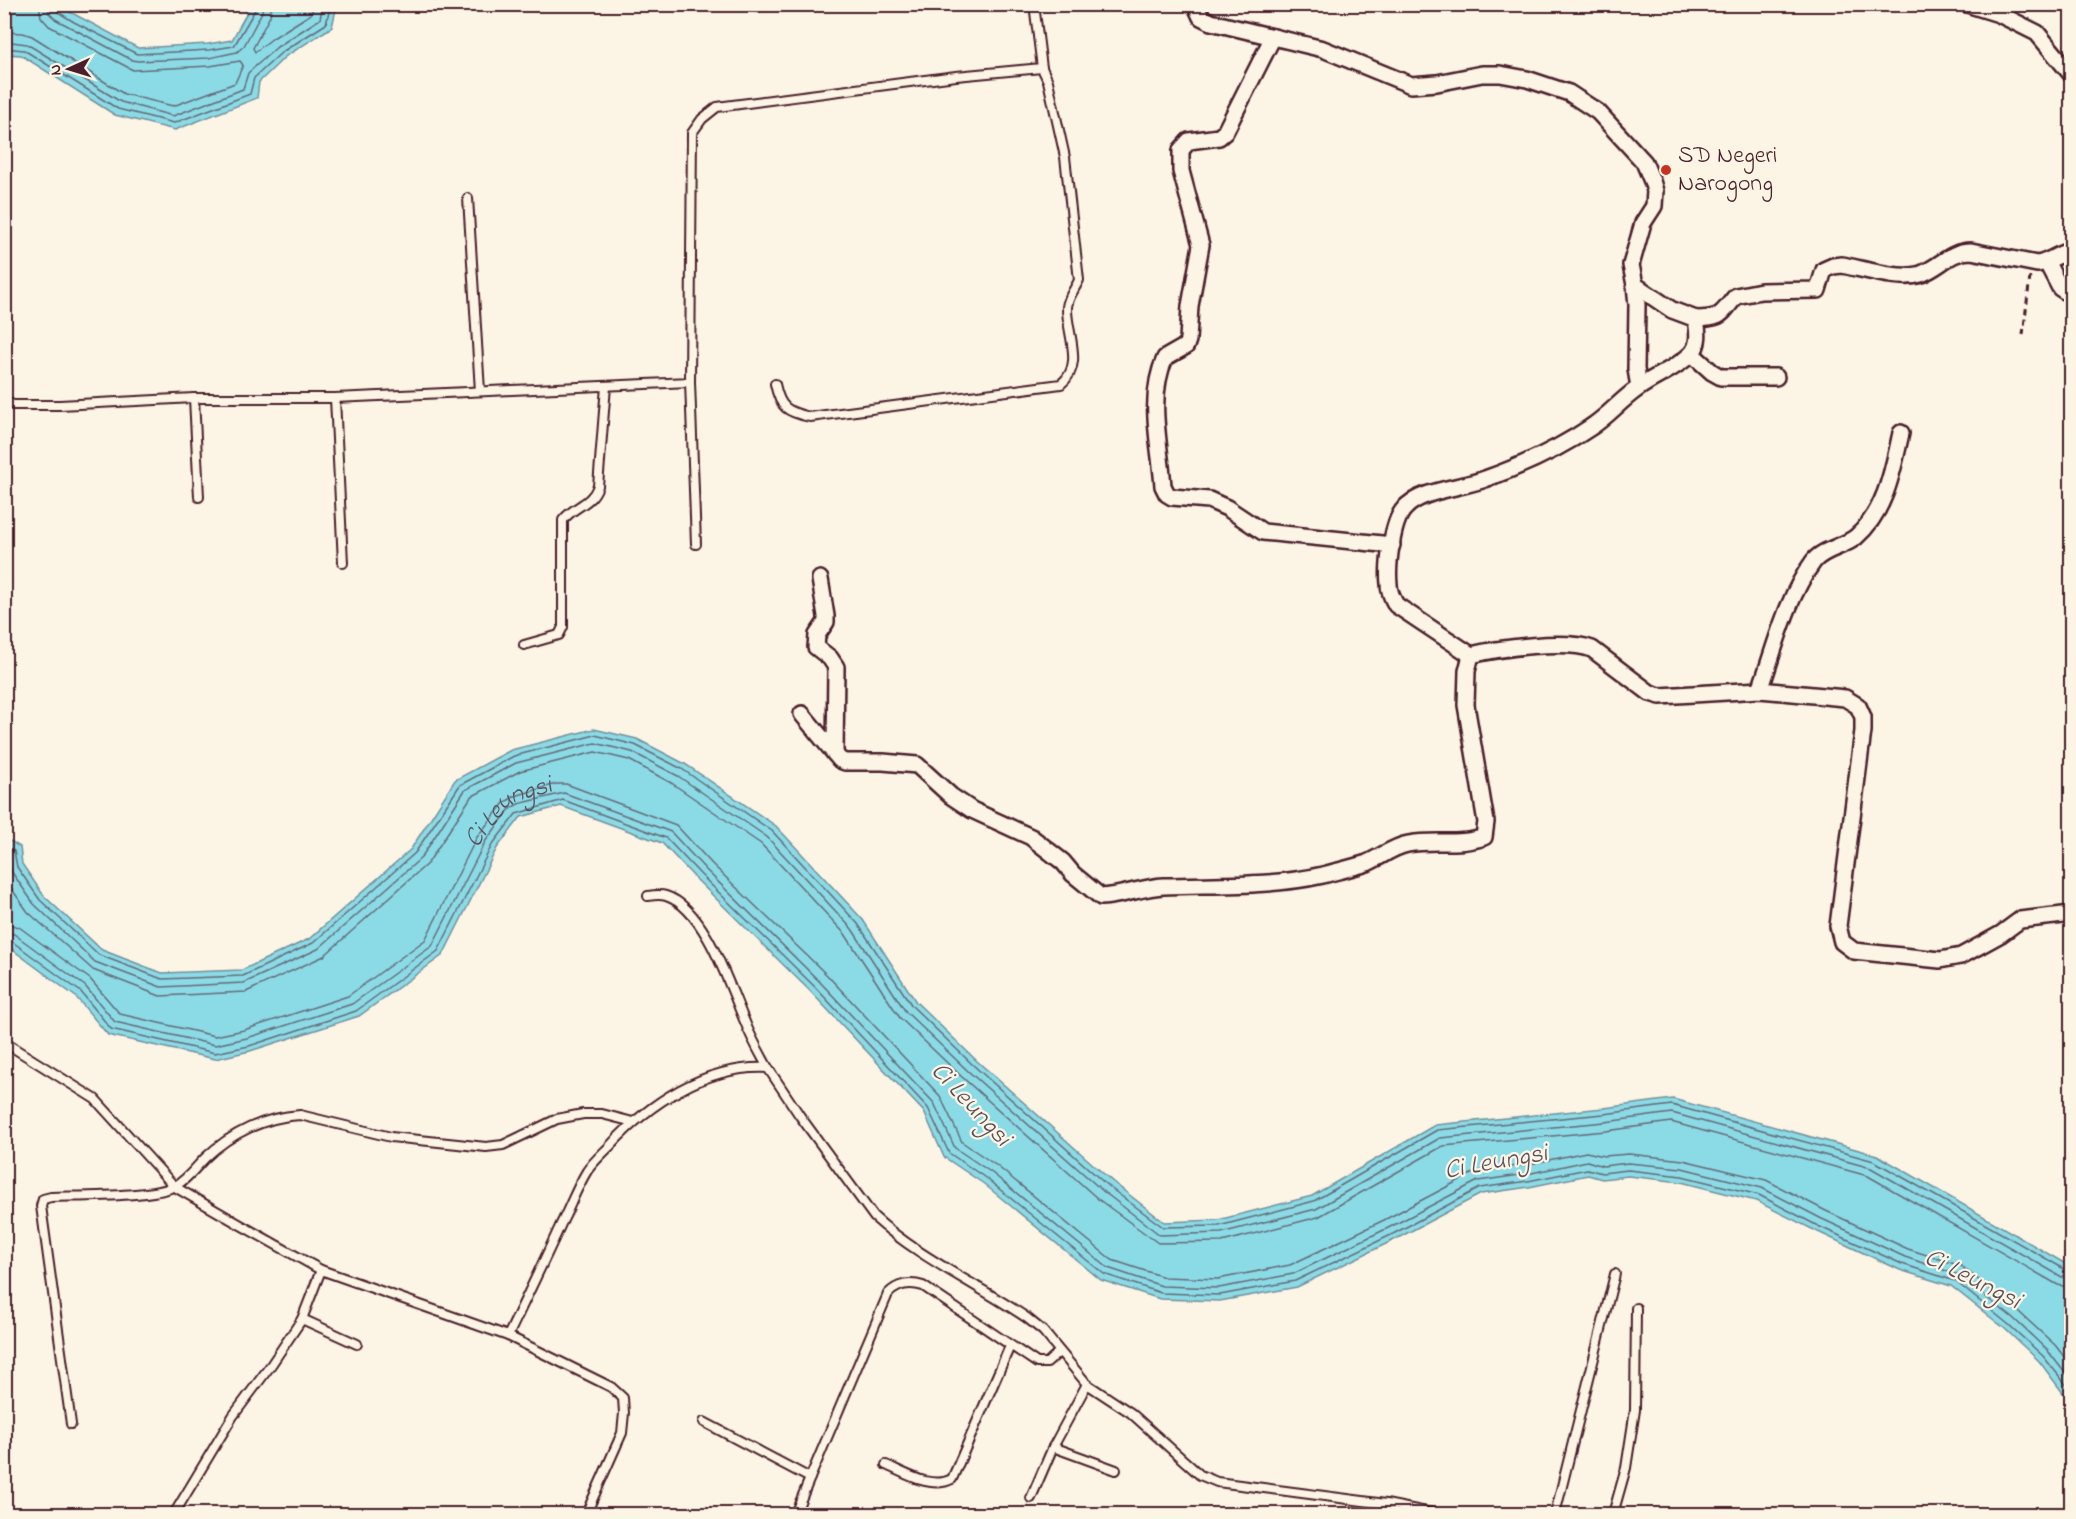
<svg xmlns="http://www.w3.org/2000/svg" width="2076" height="1519" viewBox="0 0 2076 1519" font-family="'Indie Flower',sans-serif">
  <style>
    .water { fill: #8bdbe6; stroke: #71909b; stroke-width: 1.5 }
    .lines { fill: none; stroke-linecap: round; stroke-linejoin: round }
    .shore { stroke: #646a76; stroke-width: 1.5 }
    .lane-casing { stroke: #4a1f2b; stroke-width: 12 }
    .street-casing { stroke: #4a1f2b; stroke-width: 20 }
    .path { stroke: #4a1f2b; stroke-width: 3; stroke-dasharray: 6 4.5; stroke-linecap: butt }
    .lane { stroke: #fcf5e5; stroke-width: 8 }
    .street { stroke: #fcf5e5; stroke-width: 15 }
    .poi-dot { fill: #c8321e; stroke: #fcf5e5; stroke-width: 2 }
    .labels { text-anchor: middle; dominant-baseline: central; stroke-width: 4.5; stroke-linejoin: round; paint-order: stroke }
    .poi-label { font-size: 24px; fill: #4a1f2b; stroke: #fcf5e5; text-anchor: start }
    .water-label { font-size: 26px; font-style: italic; fill: #5a4e5a; stroke: #fcf5e5 }
  </style>
  <rect width="100%" height="100%" fill="#fcf5e5"/>
  <filter id="ink" filterUnits="userSpaceOnUse"><feTurbulence type="fractalNoise" baseFrequency=".0167" numOctaves="2"/><feDisplacementMap in="SourceGraphic" scale="12" xChannelSelector="R" yChannelSelector="G"/><feConvolveMatrix kernelMatrix="1 2 1 2 8 2 1 2 1" color-interpolation-filters="sRGB"/></filter>
  <g filter="url(#ink)">
    <g class="water">
      <path d="M 4,5 L 57,5 L 138,48 L 208,44 L 232,40 L 251,5 L 337,5 L 332,27 L 286,56 L 259,82 L 257,98 L 175,130 L 115,115 L 21,55 L 5,54 Z"/>
      <path d="M 594,729 L 637,739 L 685,764 L 776,826 L 863,920 L 916,1002 L 977,1061 L 1113,1182 L 1164,1222 L 1218,1220 L 1312,1196 L 1435,1125 L 1604,1108 L 1673,1099 L 1877,1155 L 2071,1267 L 2071,1400 L 2063,1393 L 2039,1361 L 2004,1328 L 1951,1286 L 1900,1270 L 1816,1231 L 1756,1201 L 1681,1182 L 1628,1176 L 1602,1179 L 1588,1175 L 1529,1187 L 1481,1194 L 1394,1240 L 1297,1287 L 1220,1301 L 1160,1299 L 1101,1280 L 984,1184 L 944,1157 L 924,1112 L 810,991 L 696,879 L 662,843 L 561,806 L 521,817 L 497,848 L 443,955 L 359,1016 L 250,1051 L 215,1059 L 108,1035 L 76,997 L 5,944 L 5,838 L 20,847 L 22,864 L 44,896 L 102,950 L 162,973 L 242,970 L 309,939 L 411,849 L 455,780 L 511,750 Z"/>
    </g>
    <g class="lines">
      <g class="shore">
        <path d="M 48,4 L 49,13 L 55,19 L 132,60 L 138,61 L 209,58 L 237,52 L 244,46 L 262,12 L 263,4"/>
        <path d="M 55,4 L 58,12 L 74,22 L 137,54 L 209,50 L 234,46 L 255,10 L 256,4"/>
        <path d="M 272,4 L 270,16 L 253,48 L 255,52 L 273,38 L 311,14 L 314,4"/>
        <path d="M 4,32 L 23,33 L 32,36 L 124,94 L 173,106 L 235,83 L 243,65 L 240,61 L 210,66 L 133,70 L 49,26 L 41,17 L 39,4"/>
        <path d="M 4,41 L 27,44 L 121,102 L 173,116 L 243,89 L 248,73 L 277,47 L 320,19 L 323,4"/>
        <path d="M 4,48 L 24,50 L 118,109 L 174,123 L 250,94 L 254,78 L 282,52 L 326,24 L 331,4"/>
        <path d="M 4,845 L 14,851 L 17,867 L 40,900 L 99,955 L 162,979 L 243,976 L 313,943 L 415,853 L 460,785 L 514,756 L 595,735 L 635,745 L 682,769 L 772,831 L 858,924 L 912,1006 L 973,1065 L 1109,1187 L 1163,1227 L 1219,1226 L 1314,1201 L 1437,1130 L 1604,1114 L 1672,1105 L 1874,1161 L 2066,1270 L 2072,1271"/>
        <path d="M 4,854 L 7,856 L 11,871 L 34,904 L 95,962 L 161,987 L 244,983 L 318,949 L 421,858 L 465,790 L 516,763 L 595,743 L 632,752 L 678,776 L 767,837 L 852,929 L 906,1012 L 968,1071 L 1104,1192 L 1160,1235 L 1221,1233 L 1316,1209 L 1440,1138 L 1605,1122 L 1672,1113 L 1871,1168 L 2062,1277 L 2072,1279"/>
        <path d="M 4,878 L 28,912 L 93,970 L 160,996 L 246,992 L 324,956 L 428,863 L 471,797 L 520,771 L 595,752 L 629,760 L 673,784 L 761,844 L 845,934 L 900,1018 L 962,1077 L 1098,1199 L 1158,1243 L 1222,1242 L 1318,1217 L 1443,1146 L 1606,1131 L 1671,1122 L 1868,1176 L 2058,1285 L 2072,1288"/>
        <path id="s1" d="M 4,923 L 19,927 L 90,979 L 120,1014 L 215,1036 L 244,1030 L 348,996 L 425,940 L 477,837 L 504,803 L 515,796 L 556,784 L 566,784 L 676,825 L 712,864 L 827,975 L 940,1096 L 962,1142 L 997,1166 L 1112,1260 L 1164,1277 L 1218,1279 L 1290,1265 L 1384,1220 L 1475,1172 L 1525,1165 L 1586,1152 L 1604,1156 L 1629,1154 L 1683,1160 L 1766,1180 L 1826,1211 L 1908,1249 L 1961,1266 L 2019,1312 L 2055,1345 L 2072,1367"/>
        <path d="M 4,932 L 14,934 L 85,986 L 115,1022 L 215,1045 L 247,1038 L 352,1004 L 432,946 L 485,842 L 510,809 L 518,804 L 564,793 L 671,832 L 706,870 L 820,982 L 934,1103 L 955,1148 L 992,1173 L 1108,1268 L 1162,1286 L 1219,1288 L 1293,1274 L 1388,1228 L 1478,1181 L 1527,1174 L 1587,1161 L 1603,1166 L 1628,1163 L 1682,1168 L 1762,1188 L 1822,1219 L 1905,1257 L 1958,1275 L 2013,1318 L 2048,1351 L 2072,1382"/>
        <path d="M 4,939 L 10,940 L 81,992 L 111,1029 L 215,1053 L 249,1046 L 356,1011 L 438,951 L 492,845 L 516,814 L 563,800 L 666,838 L 701,875 L 815,987 L 928,1108 L 949,1153 L 987,1179 L 1104,1274 L 1161,1293 L 1220,1295 L 1295,1281 L 1391,1235 L 1480,1188 L 1528,1181 L 1587,1169 L 1602,1173 L 1628,1170 L 1682,1176 L 1759,1195 L 1818,1226 L 1902,1264 L 1955,1281 L 2008,1324 L 2043,1356 L 2072,1392"/>
      </g>
      <defs>
        <g id="lane">
          <path d="M 759,4 L 759,6"/>
          <path d="M 468,198 L 480,391"/>
          <path d="M 690,382 L 696,544"/>
          <path d="M 775,384 C 780,408 787,412 810,417 L 1061,384 C 1085,365 1066,332 1067,307 C 1068,297 1075,289 1079,280 L 1065,157 L 1048,81 L 1042,68"/>
          <path d="M 194,398 L 199,497"/>
          <path d="M 335,398 L 343,563"/>
          <path d="M 4,401 L 13,405 L 60,405 L 194,398 L 335,398 L 690,382 L 692,133 L 702,119 L 717,107 L 956,76 L 1042,68 L 1034,4"/>
          <path d="M 524,645 L 559,635 L 563,627 L 563,520 C 575,505 591,505 598,486 L 606,386"/>
          <path d="M 648,896 C 654,895 660,894 666,896 C 705,908 730,988 745,1022 C 751,1038 760,1053 768,1068"/>
          <path d="M 4,1042 L 95,1099 L 175,1187 L 239,1224 L 321,1270 L 508,1336 C 526,1298 544,1261 561,1224 C 570,1207 577,1187 587,1171 C 593,1162 602,1154 609,1147 C 649,1103 706,1065 768,1068 L 800,1116 L 874,1217 C 918,1257 977,1284 1027,1318 L 1043,1331 L 1087,1384 L 1131,1413 L 1200,1475 L 1217,1482 L 1386,1504 L 1437,1514"/>
          <path d="M 302,1319 L 357,1344"/>
          <path d="M 508,1336 L 611,1387 L 623,1398 L 624,1413 L 622,1433 L 586,1514"/>
          <path d="M 704,1422 L 810,1478 L 795,1514"/>
          <path d="M 71,1424 L 41,1206 L 43,1199 L 51,1197 C 78,1196 156,1197 175,1186 C 187,1180 196,1167 205,1158 C 231,1133 265,1117 300,1115 L 391,1137 L 486,1147 L 503,1145 L 557,1119 L 583,1114 L 602,1114 L 633,1122"/>
          <path d="M 1053,1447 L 1116,1470"/>
          <path d="M 886,1465 C 905,1473 931,1490 952,1479 L 1010,1346"/>
          <path d="M 810,1478 L 888,1294 C 897,1284 910,1282 923,1286 L 1037,1363 L 1047,1363 L 1059,1352"/>
          <path d="M 1031,1498 L 1053,1447 L 1087,1384"/>
          <path d="M 174,1514 L 233,1416 L 271,1365 L 302,1319 L 321,1270"/>
          <path d="M 1555,1514 L 1615,1274"/>
          <path d="M 1613,1514 L 1626,1468 L 1635,1410 L 1636,1308"/>
        </g>
        <g id="street">
          <path d="M 1195,4 L 1201,17 L 1211,22 L 1323,49 L 1411,85 L 1437,83 L 1482,74 L 1500,74 L 1527,79 L 1569,93 L 1598,112 L 1644,162 L 1652,181 L 1655,191 L 1654,206 L 1643,223 L 1631,265 L 1635,285 L 1672,310 L 1696,319 C 1698,331 1700,345 1691,354 C 1676,369 1654,376 1637,389 C 1621,400 1608,416 1591,427 C 1559,449 1521,466 1485,479 C 1462,488 1419,490 1404,509 C 1392,522 1387,566 1389,584 C 1389,592 1392,598 1396,605 L 1471,655"/>
          <path d="M 1967,4 L 1999,14 L 2037,33 L 2072,75"/>
          <path d="M 1273,37 L 1225,132 L 1219,137 L 1189,141 L 1181,150 L 1181,171 L 1201,245 L 1190,306 L 1188,340 L 1186,346 L 1165,358 C 1147,398 1160,444 1163,486 L 1167,494 L 1172,497 L 1209,500 L 1227,508 L 1263,532 L 1392,545"/>
          <path d="M 2047,263 L 2060,288 L 2072,296"/>
          <path d="M 1635,285 L 1637,305 L 1636,369 L 1639,387"/>
          <path d="M 1696,319 C 1723,318 1720,315 1736,296 L 1761,291 L 1818,290 L 1824,270 L 1833,266 L 1842,265 C 1864,269 1900,281 1921,274 C 1940,267 1950,251 1971,251 L 2037,264 C 2050,262 2059,253 2072,250"/>
          <path d="M 1692,354 L 1712,372 L 1721,377 L 1776,377"/>
          <path d="M 820,579 L 826,616 L 826,622 L 817,635 L 816,647 L 830,658 L 836,667 L 835,754"/>
          <path d="M 1760,690 C 1775,648 1786,599 1813,562 C 1822,549 1844,547 1856,537 C 1886,511 1893,469 1901,433"/>
          <path d="M 802,714 L 840,760 L 845,762 L 883,762 L 917,765 L 951,796 L 972,810 L 1031,837 L 1063,862 L 1073,874 L 1101,897 C 1123,896 1142,887 1164,886 C 1217,884 1271,887 1323,875 C 1337,871 1352,868 1367,863 C 1381,857 1392,847 1408,844 C 1433,839 1460,846 1484,837 L 1486,822 L 1466,705 L 1467,671 L 1471,655 C 1499,648 1567,639 1592,649 L 1650,693 L 1660,696 L 1760,690 L 1845,698 L 1858,706 L 1863,717 L 1863,731 L 1838,926 L 1842,942 L 1854,951 L 1940,960 L 1961,956 L 2001,934 L 2020,920 L 2072,914"/>
        </g>
      </defs>
      <use href="#lane" class="lane-casing"/>
      <use href="#street" class="street-casing"/>
      <path class="path" d="M 2023,335 L 2030,277"/>
      <use href="#lane" class="lane"/>
      <use href="#street" class="street"/>
    </g>
  </g>
  <circle class="poi-dot" cx="1666" cy="170" r="6"/>
  <g class="labels">
    <g class="poi-label">
      <text x="1678" y="156">SD Negeri<tspan x="1678" dy="28">Narogong</tspan></text>
    </g>
    <g class="water-label">
      <text stroke="none"><textPath href="#s1" startOffset="639">Ci Leungsi</textPath></text>
      <text transform="translate(970 1105) rotate(47)">Ci Leungsi</text>
      <text transform="translate(1496 1163) rotate(-10)">Ci Leungsi</text>
      <text transform="translate(1972 1280) rotate(27)">Ci Leungsi</text>
    </g>
  </g>
  <rect width="2076" height="1519" fill="none" stroke="#fcf5e5" stroke-width="24"/>
  <rect x="12" y="12" width="2052" height="1495" fill="none" stroke="#4a1f2b" stroke-width="2" filter="url(#ink)"/>
  <g transform="translate(69 69) rotate(266)" stroke="#fcf5e5" stroke-width="4.5" paint-order="stroke">
  <path d="M0-4.5L10 22L0 15L-10 22Z" fill="#4a1f2b"/>
  <text y="-9" font-size="16" font-weight="bold" text-anchor="middle" fill="#4a1f2b">N</text>
  </g>
</svg>
